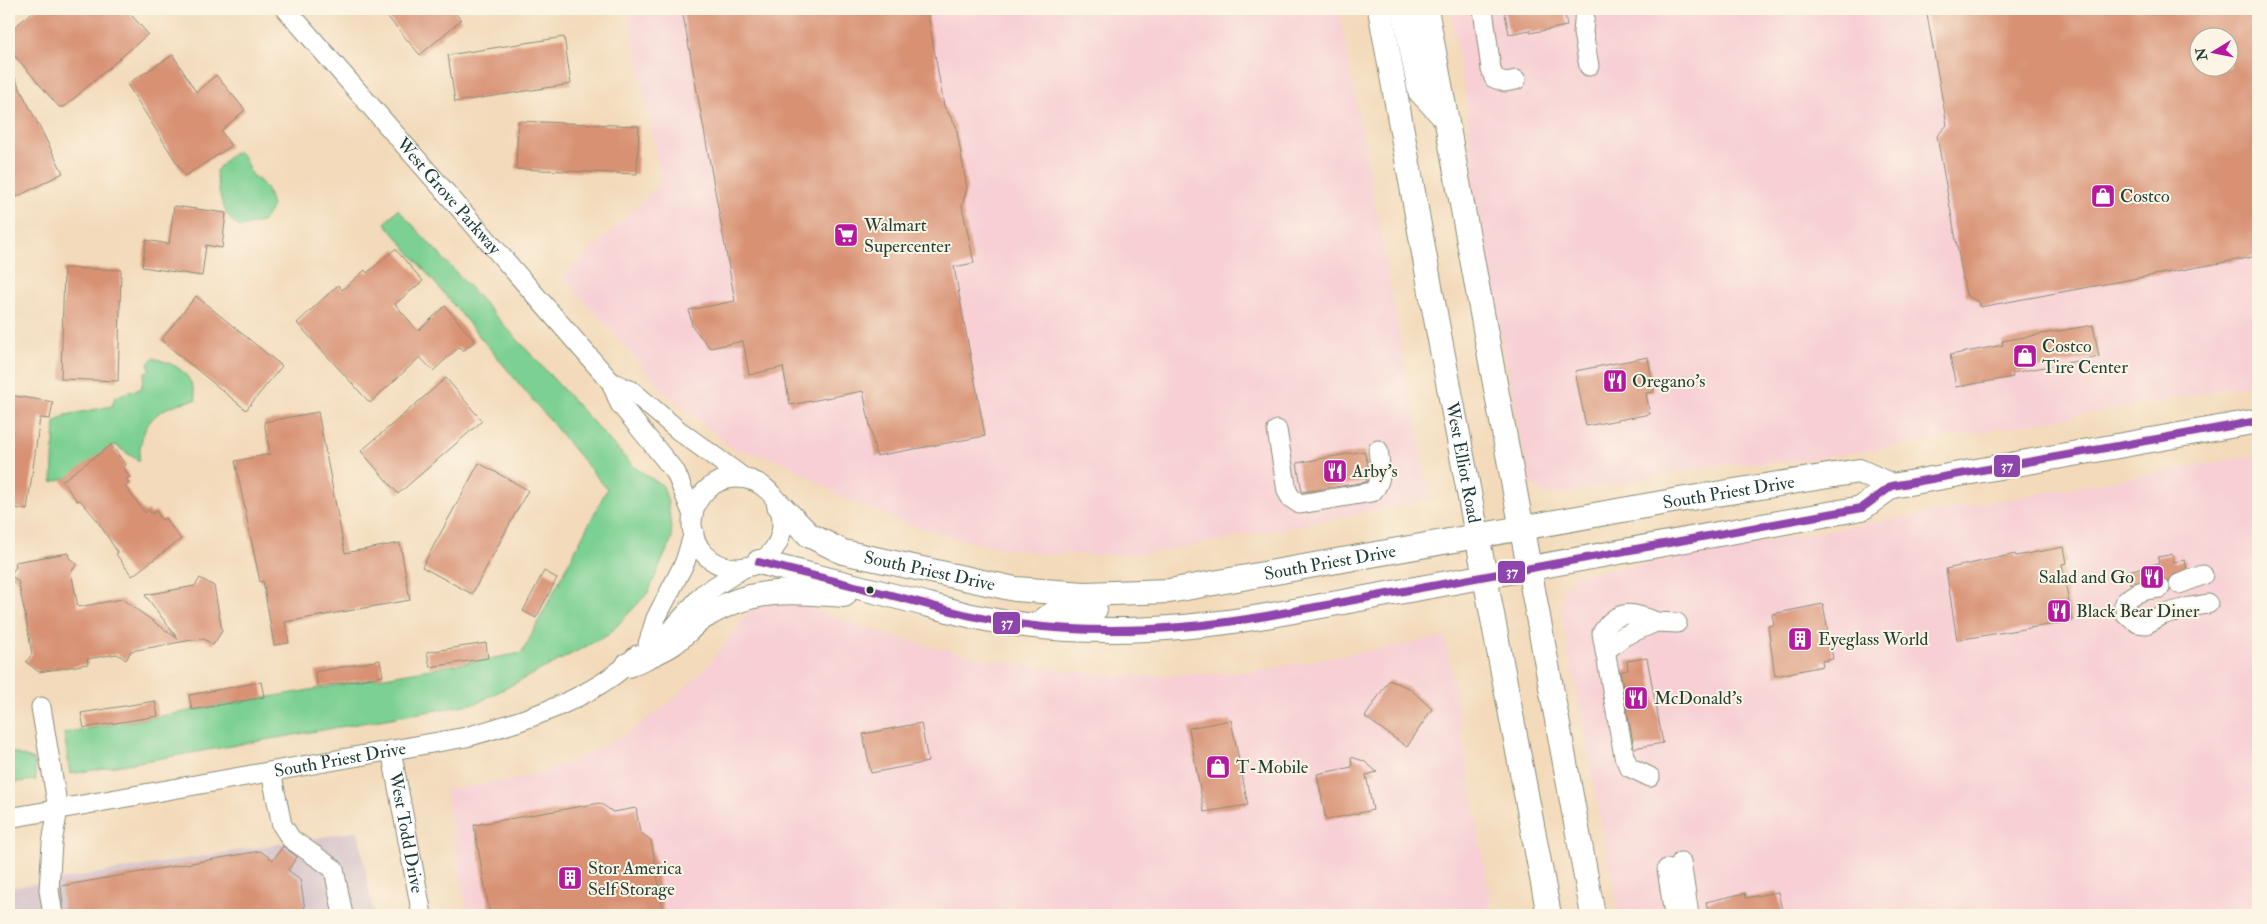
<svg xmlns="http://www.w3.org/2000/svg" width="2267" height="924" viewBox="0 0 2267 924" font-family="'IM FELL Double Pica',serif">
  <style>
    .built { fill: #f7cfd4; fill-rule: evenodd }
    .industrial { fill: #d2bdc8 }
    .green { fill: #7bd093; stroke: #4d8664 }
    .building { fill: #d89173; fill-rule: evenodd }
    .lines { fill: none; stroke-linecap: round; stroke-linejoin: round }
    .minor-casing { stroke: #898c77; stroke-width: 21 }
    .major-casing { stroke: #898c77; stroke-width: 26 }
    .minor { stroke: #fff; stroke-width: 19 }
    .major { stroke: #fff; stroke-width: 24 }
    .bus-1-casing { stroke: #fcf5e5; stroke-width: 11 }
    .bus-1 { stroke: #8e44ad; stroke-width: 8 }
    .bus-dot { fill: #1f3d34; stroke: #fcf5e5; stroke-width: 2 }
    .labels { text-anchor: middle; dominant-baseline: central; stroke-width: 4; stroke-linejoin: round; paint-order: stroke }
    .street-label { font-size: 18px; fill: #1f3d34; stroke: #fcf5e5 }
    .poi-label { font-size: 18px; fill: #1f3d34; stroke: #fcf5e5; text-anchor: start }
    .line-badge { stroke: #fcf5e5; stroke-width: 2 }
    .badge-label { font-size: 14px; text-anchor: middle; font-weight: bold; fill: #fff }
  </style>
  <rect width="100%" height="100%" fill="#fcf5e5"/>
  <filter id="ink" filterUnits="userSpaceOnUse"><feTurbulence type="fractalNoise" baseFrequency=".02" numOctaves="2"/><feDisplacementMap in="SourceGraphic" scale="10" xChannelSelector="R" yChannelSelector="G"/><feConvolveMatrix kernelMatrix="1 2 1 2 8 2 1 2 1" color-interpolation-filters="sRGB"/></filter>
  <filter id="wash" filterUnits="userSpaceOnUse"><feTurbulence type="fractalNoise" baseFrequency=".0096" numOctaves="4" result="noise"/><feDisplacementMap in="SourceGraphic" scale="20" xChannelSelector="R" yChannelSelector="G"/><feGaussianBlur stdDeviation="1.12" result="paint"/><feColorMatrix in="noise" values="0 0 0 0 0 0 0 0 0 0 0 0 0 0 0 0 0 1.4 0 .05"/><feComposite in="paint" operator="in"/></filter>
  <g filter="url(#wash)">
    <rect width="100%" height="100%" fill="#f3daba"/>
    <g class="built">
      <path d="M 628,9 L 1339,9 L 1430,500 L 1152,553 L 1117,555 L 1047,554 L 978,544 L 910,525 L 844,498 L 783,461 L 733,449 L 665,392 L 563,277 L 662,183 Z"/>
      <path d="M 1450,9 L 2258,9 L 2258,383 L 2060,419 L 1809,460 L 1716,465 L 1564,493 L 1548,495 L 1541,492 L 1529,482 L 1474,194 L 1467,104 ZM 2200,38 L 2230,38 L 2230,68 L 2200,68 Z"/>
      <path d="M 2258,455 L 2258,915 L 1619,915 L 1561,611 L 1562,593 L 1571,579 L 1581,574 Z"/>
      <path d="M 762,587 L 845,621 L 930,647 L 1018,665 L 1109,675 L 1156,676 L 1249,672 L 1445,637 L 1493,915 L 468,915 L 445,789 L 507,781 L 537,774 L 567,763 L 623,736 L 672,701 L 713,660 L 748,613 Z"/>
    </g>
    <path class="industrial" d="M 358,831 L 374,915 L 9,915 L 9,888 Z"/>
    <g class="green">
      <path d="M 238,151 L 244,158 L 252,176 C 266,182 270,195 272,208 L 262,222 L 240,227 C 221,216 219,191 216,171 L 228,157 Z"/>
      <path d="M 398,209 L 634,467 L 663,486 L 668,502 L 672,538 L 648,593 L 608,635 L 477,703 L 70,774 L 64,733 L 522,653 L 607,489 L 385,223 Z"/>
      <path d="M 153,358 C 179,365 191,372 196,400 C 158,406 140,420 139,461 L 115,445 L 69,477 L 52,482 L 55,422 L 66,415 L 112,406 L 115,397 L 125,393 L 141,389 L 145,372 L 150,370 L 148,363 Z"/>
      <path d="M 9,751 L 34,760 L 36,780 L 9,783 Z"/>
    </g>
    <g id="blocks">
      <g class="building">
        <path d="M 36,9 L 126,9 L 148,34 L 64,107 L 59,107 L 9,49 L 9,32 Z"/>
        <path d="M 381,9 L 452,9 L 461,20 L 420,55 Z"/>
        <path d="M 682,9 L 927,9 L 944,106 L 956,126 L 967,188 L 962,206 L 974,263 L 954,267 L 985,436 L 876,456 L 863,391 L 790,405 L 783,367 L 749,375 L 743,341 L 710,348 L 692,326 L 689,310 L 735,301 Z"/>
        <path d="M 1504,9 L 1564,9 L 1567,26 L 1530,33 L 1530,30 L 1509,34 Z"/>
        <path d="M 1926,9 L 2258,9 L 2258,256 L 1980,307 L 1979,302 L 1966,295 L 1937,136 L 1947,125 ZM 2200,38 L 2230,38 L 2230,68 L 2200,68 Z"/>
        <path d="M 564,37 L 571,84 L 455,102 L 448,55 Z"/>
        <path d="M 173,55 L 196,92 L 216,75 L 245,110 L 221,131 L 231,146 L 185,176 L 127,84 Z"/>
        <path d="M 9,67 L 63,173 L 9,201 Z"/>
        <path d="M 518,121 L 639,126 L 637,174 L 516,169 Z"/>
        <path d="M 174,206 L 226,213 L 222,248 L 206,245 L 202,276 L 142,267 L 146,240 L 169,244 Z"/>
        <path d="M 395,249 L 423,281 L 395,304 L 418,331 L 445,306 L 475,341 L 463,351 L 459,347 L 433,371 L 420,357 L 370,403 L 297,323 L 338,285 L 342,290 L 365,270 L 367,273 Z"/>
        <path d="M 64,268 L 121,270 L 118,381 L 61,379 Z"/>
        <path d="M 196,296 L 282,366 L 246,410 L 161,340 Z"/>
        <path d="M 2093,325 L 2099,357 L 2012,373 L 2013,377 L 1956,387 L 1950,355 L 2003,345 L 2002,341 Z"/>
        <path d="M 1648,357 L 1654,392 L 1646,393 L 1650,414 L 1586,426 L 1575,371 Z"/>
        <path d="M 446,378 L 482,421 L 398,494 L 361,451 Z"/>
        <path d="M 9,395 L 53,402 L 50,419 L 40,418 L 27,510 L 9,507 Z"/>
        <path d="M 318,412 L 345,553 L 400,543 L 410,600 L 285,622 L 289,643 L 274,645 L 263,581 L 260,582 L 235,461 L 270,454 L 264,422 Z"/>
        <path d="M 111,445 L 126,465 L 123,467 L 130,477 L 126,479 L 129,483 L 125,486 L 145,513 L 148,510 L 152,514 L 156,511 L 162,520 L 165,518 L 181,539 L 132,576 L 116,554 L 118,553 L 97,520 L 80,500 L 77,501 L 62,481 Z"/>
        <path d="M 1364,451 L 1369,468 L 1366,482 L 1302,492 L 1297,463 Z"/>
        <path d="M 479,463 L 528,490 L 472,594 L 422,567 Z"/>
        <path d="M 2064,547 L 2067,563 L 2062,564 L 2072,621 L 1957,640 L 1946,569 L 2015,554 L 2016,556 Z"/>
        <path d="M 68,553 L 69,558 L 77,564 L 71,572 L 78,607 L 122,599 L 178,639 L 145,595 L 195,586 L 200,578 L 214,586 L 222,631 L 213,645 L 204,639 L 192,640 L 131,651 L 126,660 L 117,654 L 87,659 L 88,664 L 39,672 L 26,662 L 32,654 L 25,614 L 18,581 L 10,575 L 16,567 L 15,562 Z"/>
        <path d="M 2173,554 L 2174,562 L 2185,560 L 2187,569 L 2175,574 L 2168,581 L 2158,577 L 2130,584 L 2128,571 L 2159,563 L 2158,557 Z"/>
        <path d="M 544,571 L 557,578 L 536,618 L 523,611 Z"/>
        <path d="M 1823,604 L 1833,659 L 1822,661 L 1823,666 L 1775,676 L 1768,626 L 1774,625 L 1772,614 Z"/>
        <path d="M 486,643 L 488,658 L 430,667 L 427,652 Z"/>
        <path d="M 1647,658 L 1663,743 L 1634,748 L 1620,672 L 1628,670 L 1627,661 Z"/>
        <path d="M 380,660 L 383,676 L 318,687 L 315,672 Z"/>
        <path d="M 1389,680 L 1409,688 L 1432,709 L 1407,747 L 1365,717 Z"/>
        <path d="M 261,682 L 264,697 L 192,710 L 189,695 Z"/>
        <path d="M 155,701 L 158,716 L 84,728 L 81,713 Z"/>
        <path d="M 1231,720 L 1248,805 L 1204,812 L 1189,728 Z"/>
        <path d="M 921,723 L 928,762 L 871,773 L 863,734 Z"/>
        <path d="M 1351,757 L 1364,761 L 1377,772 L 1366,775 L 1373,810 L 1326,820 L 1317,774 L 1352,767 Z"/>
        <path d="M 600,803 L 613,812 L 636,808 L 640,832 L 651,840 L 664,915 L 490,915 L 474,825 Z"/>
        <path d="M 283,846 L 297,857 L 288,870 L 300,879 L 306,915 L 64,915 L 61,886 L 260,851 L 273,860 Z"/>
        <path d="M 1778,892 L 1783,915 L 1709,915 L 1706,902 L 1745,893 L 1746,898 Z"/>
      </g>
    </g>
  </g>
  <g filter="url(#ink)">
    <use href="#blocks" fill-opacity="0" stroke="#898c77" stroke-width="1"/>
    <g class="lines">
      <defs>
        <g id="minor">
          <path id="s1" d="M 286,9 L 611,382 L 620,404 L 676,473 L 693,515"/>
          <path d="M 1483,9 L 1491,69 L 1494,78 L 1505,82 L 1516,80"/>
          <path d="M 1585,9 L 1583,33 L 1589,66"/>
          <path d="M 611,382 L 632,391 L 678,430 L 744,478"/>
          <path d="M 1277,430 L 1287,491 L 1291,498 L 1300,504 L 1372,492 C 1384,480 1380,466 1378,450"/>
          <circle cx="737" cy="523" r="45"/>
          <path d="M 2179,584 L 2203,575"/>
          <path d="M 2160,588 C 2145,590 2135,591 2124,603 L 2126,614 L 2138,623 L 2146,624 L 2162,615 L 2190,607 L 2208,604"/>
          <path d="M 659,639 L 666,636 L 703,594 L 745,567"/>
          <path d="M 648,644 L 656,618 L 685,562 L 694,532"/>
          <path d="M 1605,651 L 1624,636 L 1656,622 L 1677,623"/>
          <path d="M 41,707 L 58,809 L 52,843 L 49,890 L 53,915"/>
          <path id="s2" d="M 391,750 L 422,915"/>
          <path d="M 271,772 L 282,825 L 291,839 L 334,869 L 343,915"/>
          <path d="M 1650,777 L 1629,767 L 1624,756 L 1602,633 C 1617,608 1633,612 1656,622"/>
          <path id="s3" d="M 9,818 L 466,737 C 522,722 596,698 637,655"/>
          <path d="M 1681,862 L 1689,915"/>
          <path d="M 1667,869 L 1674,915"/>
        </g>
        <g id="major">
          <path id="s4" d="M 1380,9 L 1431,292 L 1549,915"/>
          <path d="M 1404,9 L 1420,91 L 1446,119"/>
          <path d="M 1426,9 L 1593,915"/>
          <path id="s5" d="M 779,505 L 809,535 L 843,552 L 1015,589 L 1085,594 L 1169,591 L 1673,501 L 1859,471 L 1892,486"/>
          <path d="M 759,562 C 809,575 859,587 910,600 C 945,609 981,620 1017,624 C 1099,635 1185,630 1266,616 L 1862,508 L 1892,486 L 2258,421"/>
          <path d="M 1038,626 C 1056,606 1070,609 1095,609"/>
          <path d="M 628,665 C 642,658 660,652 673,643 C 683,636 691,625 702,618 C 751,587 789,591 844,595"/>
        </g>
      </defs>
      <use href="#minor" class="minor-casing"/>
      <use href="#major" class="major-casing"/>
      <use href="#minor" class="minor"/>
      <use href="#major" class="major"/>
      <defs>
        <path id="bus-1" d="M 759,562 C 809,575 859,587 910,600 C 945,609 981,620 1017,624 C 1099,635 1185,630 1266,616 L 1862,508 L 1892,486 L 2258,421"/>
      </defs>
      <use href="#bus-1" class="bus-1-casing"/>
      <use href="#bus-1" class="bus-1"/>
    </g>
  </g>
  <defs>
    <symbol id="shop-square" viewBox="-11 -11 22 22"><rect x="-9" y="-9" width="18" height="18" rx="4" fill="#b5179e" stroke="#fcf5e5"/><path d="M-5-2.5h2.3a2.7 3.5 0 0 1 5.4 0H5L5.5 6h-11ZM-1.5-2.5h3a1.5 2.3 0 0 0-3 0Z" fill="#fff"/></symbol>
    <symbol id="supermarket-square" viewBox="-11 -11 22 22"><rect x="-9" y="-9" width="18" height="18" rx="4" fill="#b5179e" stroke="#fcf5e5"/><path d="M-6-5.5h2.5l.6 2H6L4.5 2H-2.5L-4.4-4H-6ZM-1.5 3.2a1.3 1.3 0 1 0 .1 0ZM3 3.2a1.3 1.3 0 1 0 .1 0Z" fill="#fff"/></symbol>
    <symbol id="restaurant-square" viewBox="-11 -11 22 22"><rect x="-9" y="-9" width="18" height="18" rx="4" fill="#b5179e" stroke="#fcf5e5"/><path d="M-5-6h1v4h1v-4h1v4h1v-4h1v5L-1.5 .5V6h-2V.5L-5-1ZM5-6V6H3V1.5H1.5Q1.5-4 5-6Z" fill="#fff"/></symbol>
    <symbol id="building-square" viewBox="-11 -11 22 22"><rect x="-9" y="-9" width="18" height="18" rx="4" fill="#b5179e" stroke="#fcf5e5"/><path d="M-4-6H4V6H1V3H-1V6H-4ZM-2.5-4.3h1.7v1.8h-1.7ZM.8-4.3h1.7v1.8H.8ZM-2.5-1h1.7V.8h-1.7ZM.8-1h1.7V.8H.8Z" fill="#fff"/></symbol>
  </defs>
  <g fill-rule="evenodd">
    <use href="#shop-square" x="2089" y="182" width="28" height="28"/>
    <use href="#supermarket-square" x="832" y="221" width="28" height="28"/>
    <use href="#shop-square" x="2011" y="342" width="28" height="28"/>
    <use href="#restaurant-square" x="1601" y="367" width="28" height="28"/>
    <use href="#restaurant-square" x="1321" y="457" width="28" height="28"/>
    <use href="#restaurant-square" x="2138" y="563" width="28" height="28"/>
    <use href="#restaurant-square" x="2045" y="597" width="28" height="28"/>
    <use href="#building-square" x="1786" y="625" width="28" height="28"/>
    <use href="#restaurant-square" x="1622" y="684" width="28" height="28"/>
    <use href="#shop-square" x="1204" y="753" width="28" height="28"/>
    <use href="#building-square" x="556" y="864" width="28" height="28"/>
  </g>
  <circle class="bus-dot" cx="870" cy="590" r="4.5"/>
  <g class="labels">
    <g class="street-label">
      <text stroke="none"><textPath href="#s1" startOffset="248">West Grove Parkway</textPath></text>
      <text stroke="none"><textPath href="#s4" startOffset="461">West Elliot Road</textPath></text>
      <text stroke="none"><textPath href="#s5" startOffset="979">South Priest Drive</textPath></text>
      <text stroke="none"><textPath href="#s5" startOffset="574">South Priest Drive</textPath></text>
      <text stroke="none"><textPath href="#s5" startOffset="169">South Priest Drive</textPath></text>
      <text stroke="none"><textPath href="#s3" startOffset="336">South Priest Drive</textPath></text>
      <text stroke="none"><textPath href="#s2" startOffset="84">West Todd Drive</textPath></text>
    </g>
    <g class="poi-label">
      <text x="2120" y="196">Costco</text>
      <text x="864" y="225">Walmart<tspan x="864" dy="21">Supercenter</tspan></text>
      <text x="2042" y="346">Costco<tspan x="2042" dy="21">Tire Center</tspan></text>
      <text x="1632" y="381">Oregano's</text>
      <text x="1352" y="471">Arby's</text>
      <text x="2134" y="577" text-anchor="end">Salad and Go</text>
      <text x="2076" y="611">Black Bear Diner</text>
      <text x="1818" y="639">Eyeglass World</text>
      <text x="1654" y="698">McDonald's</text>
      <text x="1236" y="767">T-Mobile</text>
      <text x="588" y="868">Stor America<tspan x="588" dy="21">Self Storage</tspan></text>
    </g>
  </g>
  <g class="line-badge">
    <rect x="1993" y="454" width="28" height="24" rx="5" fill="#8e44ad"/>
    <rect x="1497" y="560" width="29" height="24" rx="5" fill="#8e44ad"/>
    <rect x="992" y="611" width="29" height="24" rx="5" fill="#8e44ad"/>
  </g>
  <g class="badge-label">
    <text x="2007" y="470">37</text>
    <text x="1512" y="576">37</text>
    <text x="1007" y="627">37</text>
  </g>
  <rect width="2267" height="924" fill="none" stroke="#fcf5e5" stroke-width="30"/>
  <g transform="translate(2214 52) rotate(260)"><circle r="24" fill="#fcf5e5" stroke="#a4ab9e"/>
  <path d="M0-4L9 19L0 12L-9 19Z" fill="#b5179e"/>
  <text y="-8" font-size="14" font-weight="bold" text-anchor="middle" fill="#1f3d34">N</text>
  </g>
</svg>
